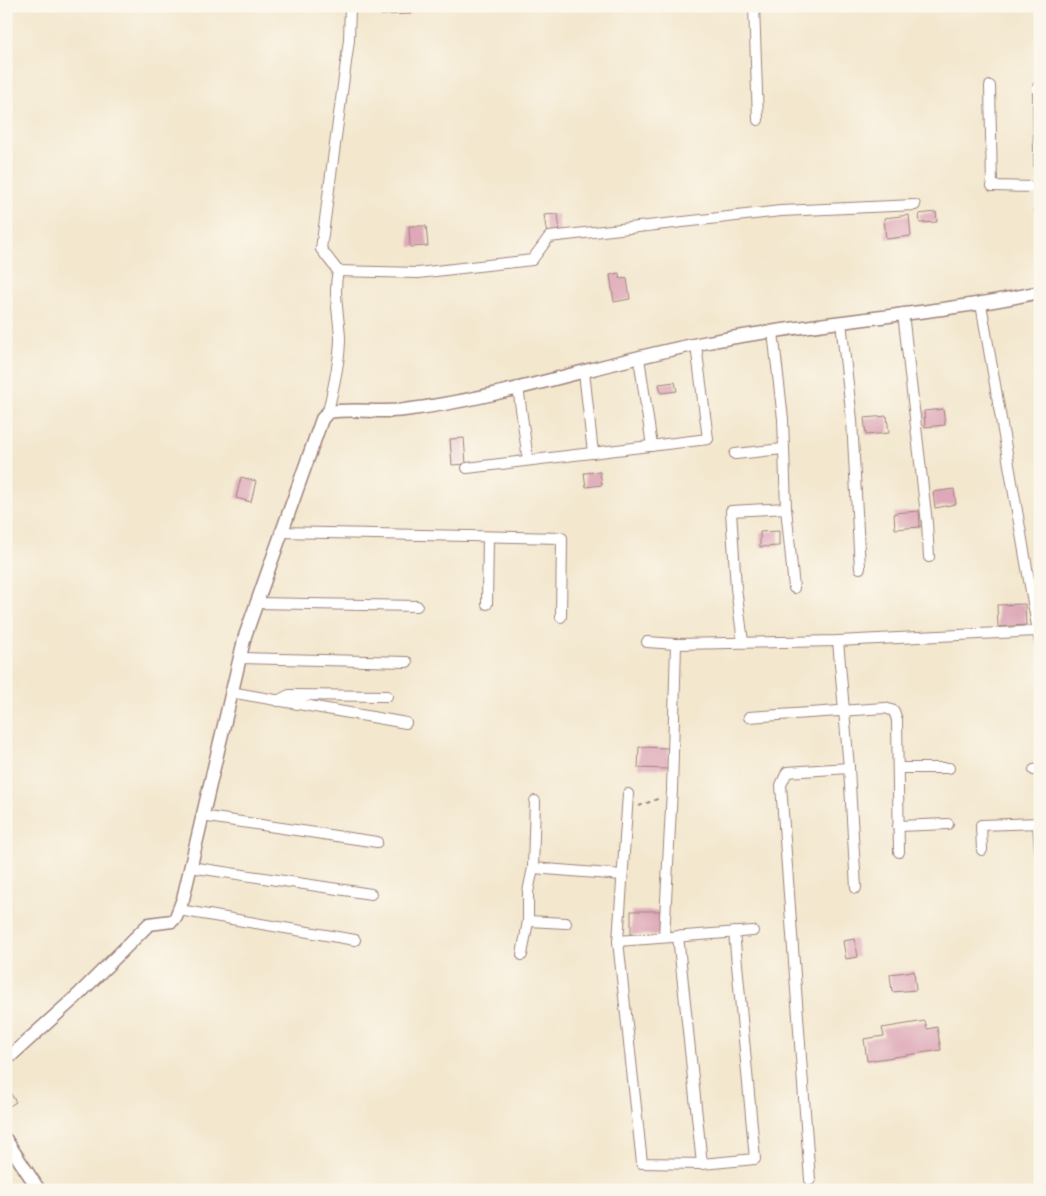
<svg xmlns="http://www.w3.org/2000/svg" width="1046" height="1196" viewBox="0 0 1046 1196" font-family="'Patrick Hand',sans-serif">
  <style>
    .building { fill: #dea8b8 }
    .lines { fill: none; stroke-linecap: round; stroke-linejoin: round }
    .minor-casing { stroke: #9e837c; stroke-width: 12 }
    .tertiary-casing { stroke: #9e837c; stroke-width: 15 }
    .path { stroke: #9e837c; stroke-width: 2; stroke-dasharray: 4 4; stroke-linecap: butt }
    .minor { stroke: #fff; stroke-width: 10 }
    .tertiary { stroke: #fff; stroke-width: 12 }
  </style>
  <rect width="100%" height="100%" fill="#fbf7ec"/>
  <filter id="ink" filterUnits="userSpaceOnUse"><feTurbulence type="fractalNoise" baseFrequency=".02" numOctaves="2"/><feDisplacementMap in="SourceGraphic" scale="10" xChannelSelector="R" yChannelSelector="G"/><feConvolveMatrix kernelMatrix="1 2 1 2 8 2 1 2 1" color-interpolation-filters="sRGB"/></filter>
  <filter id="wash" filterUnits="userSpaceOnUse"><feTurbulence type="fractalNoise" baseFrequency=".0096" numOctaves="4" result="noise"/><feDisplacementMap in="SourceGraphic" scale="20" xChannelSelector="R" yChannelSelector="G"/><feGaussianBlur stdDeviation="1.12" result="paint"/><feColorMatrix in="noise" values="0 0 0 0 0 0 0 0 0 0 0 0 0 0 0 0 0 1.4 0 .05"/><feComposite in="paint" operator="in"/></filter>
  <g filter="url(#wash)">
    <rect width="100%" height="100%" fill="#f3e7ce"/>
    <g id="blocks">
      <g class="building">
        <path d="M 381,6 L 411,6 L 411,14 L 381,15 Z"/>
        <path d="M 761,6 L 778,6 L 778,9 L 761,10 Z"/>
        <path d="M 936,212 L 937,222 L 920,223 L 919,214 Z"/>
        <path d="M 558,214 L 560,233 L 547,235 L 544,215 Z"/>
        <path d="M 909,215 L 911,236 L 886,239 L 884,218 Z"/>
        <path d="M 409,226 L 426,226 L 428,246 L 410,247 Z"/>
        <path d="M 619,273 L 620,279 L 627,278 L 630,299 L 614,302 L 610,275 Z"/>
        <path d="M 675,382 L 677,391 L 661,393 L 659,384 Z"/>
        <path d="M 943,409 L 945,425 L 925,427 L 924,411 Z"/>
        <path d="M 887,416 L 889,433 L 866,435 L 864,418 Z"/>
        <path d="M 464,438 L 466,464 L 452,465 L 450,439 Z"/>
        <path d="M 600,472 L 602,485 L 586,487 L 584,473 Z"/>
        <path d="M 241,477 L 256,481 L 251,502 L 236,498 Z"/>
        <path d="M 954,489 L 956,504 L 935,508 L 933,492 Z"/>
        <path d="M 919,511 L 920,527 L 895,529 L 894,513 Z"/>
        <path d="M 779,531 L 779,546 L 760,547 L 760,532 Z"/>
        <path d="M 1025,604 L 1026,625 L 998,627 L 997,605 Z"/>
        <path d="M 639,747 L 669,748 L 668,769 L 638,768 Z"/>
        <rect x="631" y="911" width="32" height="24"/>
        <path d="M 855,939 L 858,957 L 846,959 L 843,941 Z"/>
        <path d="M 914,971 L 916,990 L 892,992 L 890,974 Z"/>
        <path d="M 925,1021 L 927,1029 L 937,1027 L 941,1050 L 867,1061 L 864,1039 L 884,1036 L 882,1028 Z"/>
        <path d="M 8,1089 L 16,1102 L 8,1107 L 6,1091 Z"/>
      </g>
    </g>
  </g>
  <g filter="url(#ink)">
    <use href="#blocks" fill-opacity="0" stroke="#9e837c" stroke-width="1"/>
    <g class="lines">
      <defs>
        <g id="minor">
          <path d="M 754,6 L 758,120"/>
          <path d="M 990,86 L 992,186 L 1039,187"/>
          <path d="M 1038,87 L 1040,213"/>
          <path d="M 338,271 L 418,273 L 532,260 L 549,237 L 781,211 L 915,205"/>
          <path d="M 981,304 L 1040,643"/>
          <path d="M 903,313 L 927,523 L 929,557"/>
          <path d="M 841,322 L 852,420 L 860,568"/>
          <path d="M 773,332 L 783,419 L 786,508 L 794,588"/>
          <path d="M 639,358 L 652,446"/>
          <path d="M 584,372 L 593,453"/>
          <path d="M 518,387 L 528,460"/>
          <path d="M 328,412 C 333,388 340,362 340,338 C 339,315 333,294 338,271 L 321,249 L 349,40 L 350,6"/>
          <path d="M 735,454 L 783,449"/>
          <path d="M 467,468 L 708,439 L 696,345"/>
          <path d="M 280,532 L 562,538 L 561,617"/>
          <path d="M 256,603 L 417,606"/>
          <path d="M 487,604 L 488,537"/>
          <path d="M 838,641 L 849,768 L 856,888"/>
          <path d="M 647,642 L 676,644 L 838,641 L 1037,631"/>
          <path d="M 743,642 L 736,588 L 731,511 L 786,508"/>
          <path d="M 239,658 L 407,662"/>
          <path d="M 230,692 L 406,723"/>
          <path d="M 277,701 L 289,695 L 387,696"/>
          <path d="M 749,717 L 885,708 L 894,711 L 897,720 L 899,852"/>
          <path d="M 898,768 L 949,768"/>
          <path d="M 1034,770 L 1040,769"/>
          <path d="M 628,794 L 618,941 L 642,1163 L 702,1164 L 755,1159 L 734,932"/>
          <path d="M 201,816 L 377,842"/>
          <path d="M 1038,823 L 1040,850"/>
          <path d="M 898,826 L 948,824"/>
          <path d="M 982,850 L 981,825 L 1040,823"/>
          <path d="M 190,867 L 371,894"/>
          <path d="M 533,868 L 622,875"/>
          <path d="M 179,910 L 355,940"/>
          <path d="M 528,921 L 566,923"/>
          <path d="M 678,936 L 702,1164"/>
          <path d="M 664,937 L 672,790 L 676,644"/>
          <path d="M 618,941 L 753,931"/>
          <path d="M 522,955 L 528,921 L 528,892 L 533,868 L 535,801"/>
          <path d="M 810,1180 L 781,785 L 787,772 L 849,768"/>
        </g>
        <g id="tertiary">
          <path d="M 6,1060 L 78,995 L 149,924 L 172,921 L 176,917 L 183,899 L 245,636 L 322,419 L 328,412 C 353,408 379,413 404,410 C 505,398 603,362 703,343 C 814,321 929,316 1040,292"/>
          <path d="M 6,1140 L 39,1190"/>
        </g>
      </defs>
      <use href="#minor" class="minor-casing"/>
      <use href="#tertiary" class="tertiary-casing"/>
      <path class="path" d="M 639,806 L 660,798"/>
      <use href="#minor" class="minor"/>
      <use href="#tertiary" class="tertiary"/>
    </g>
  </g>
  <rect width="1046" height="1196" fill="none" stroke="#fbf7ec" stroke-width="25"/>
</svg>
